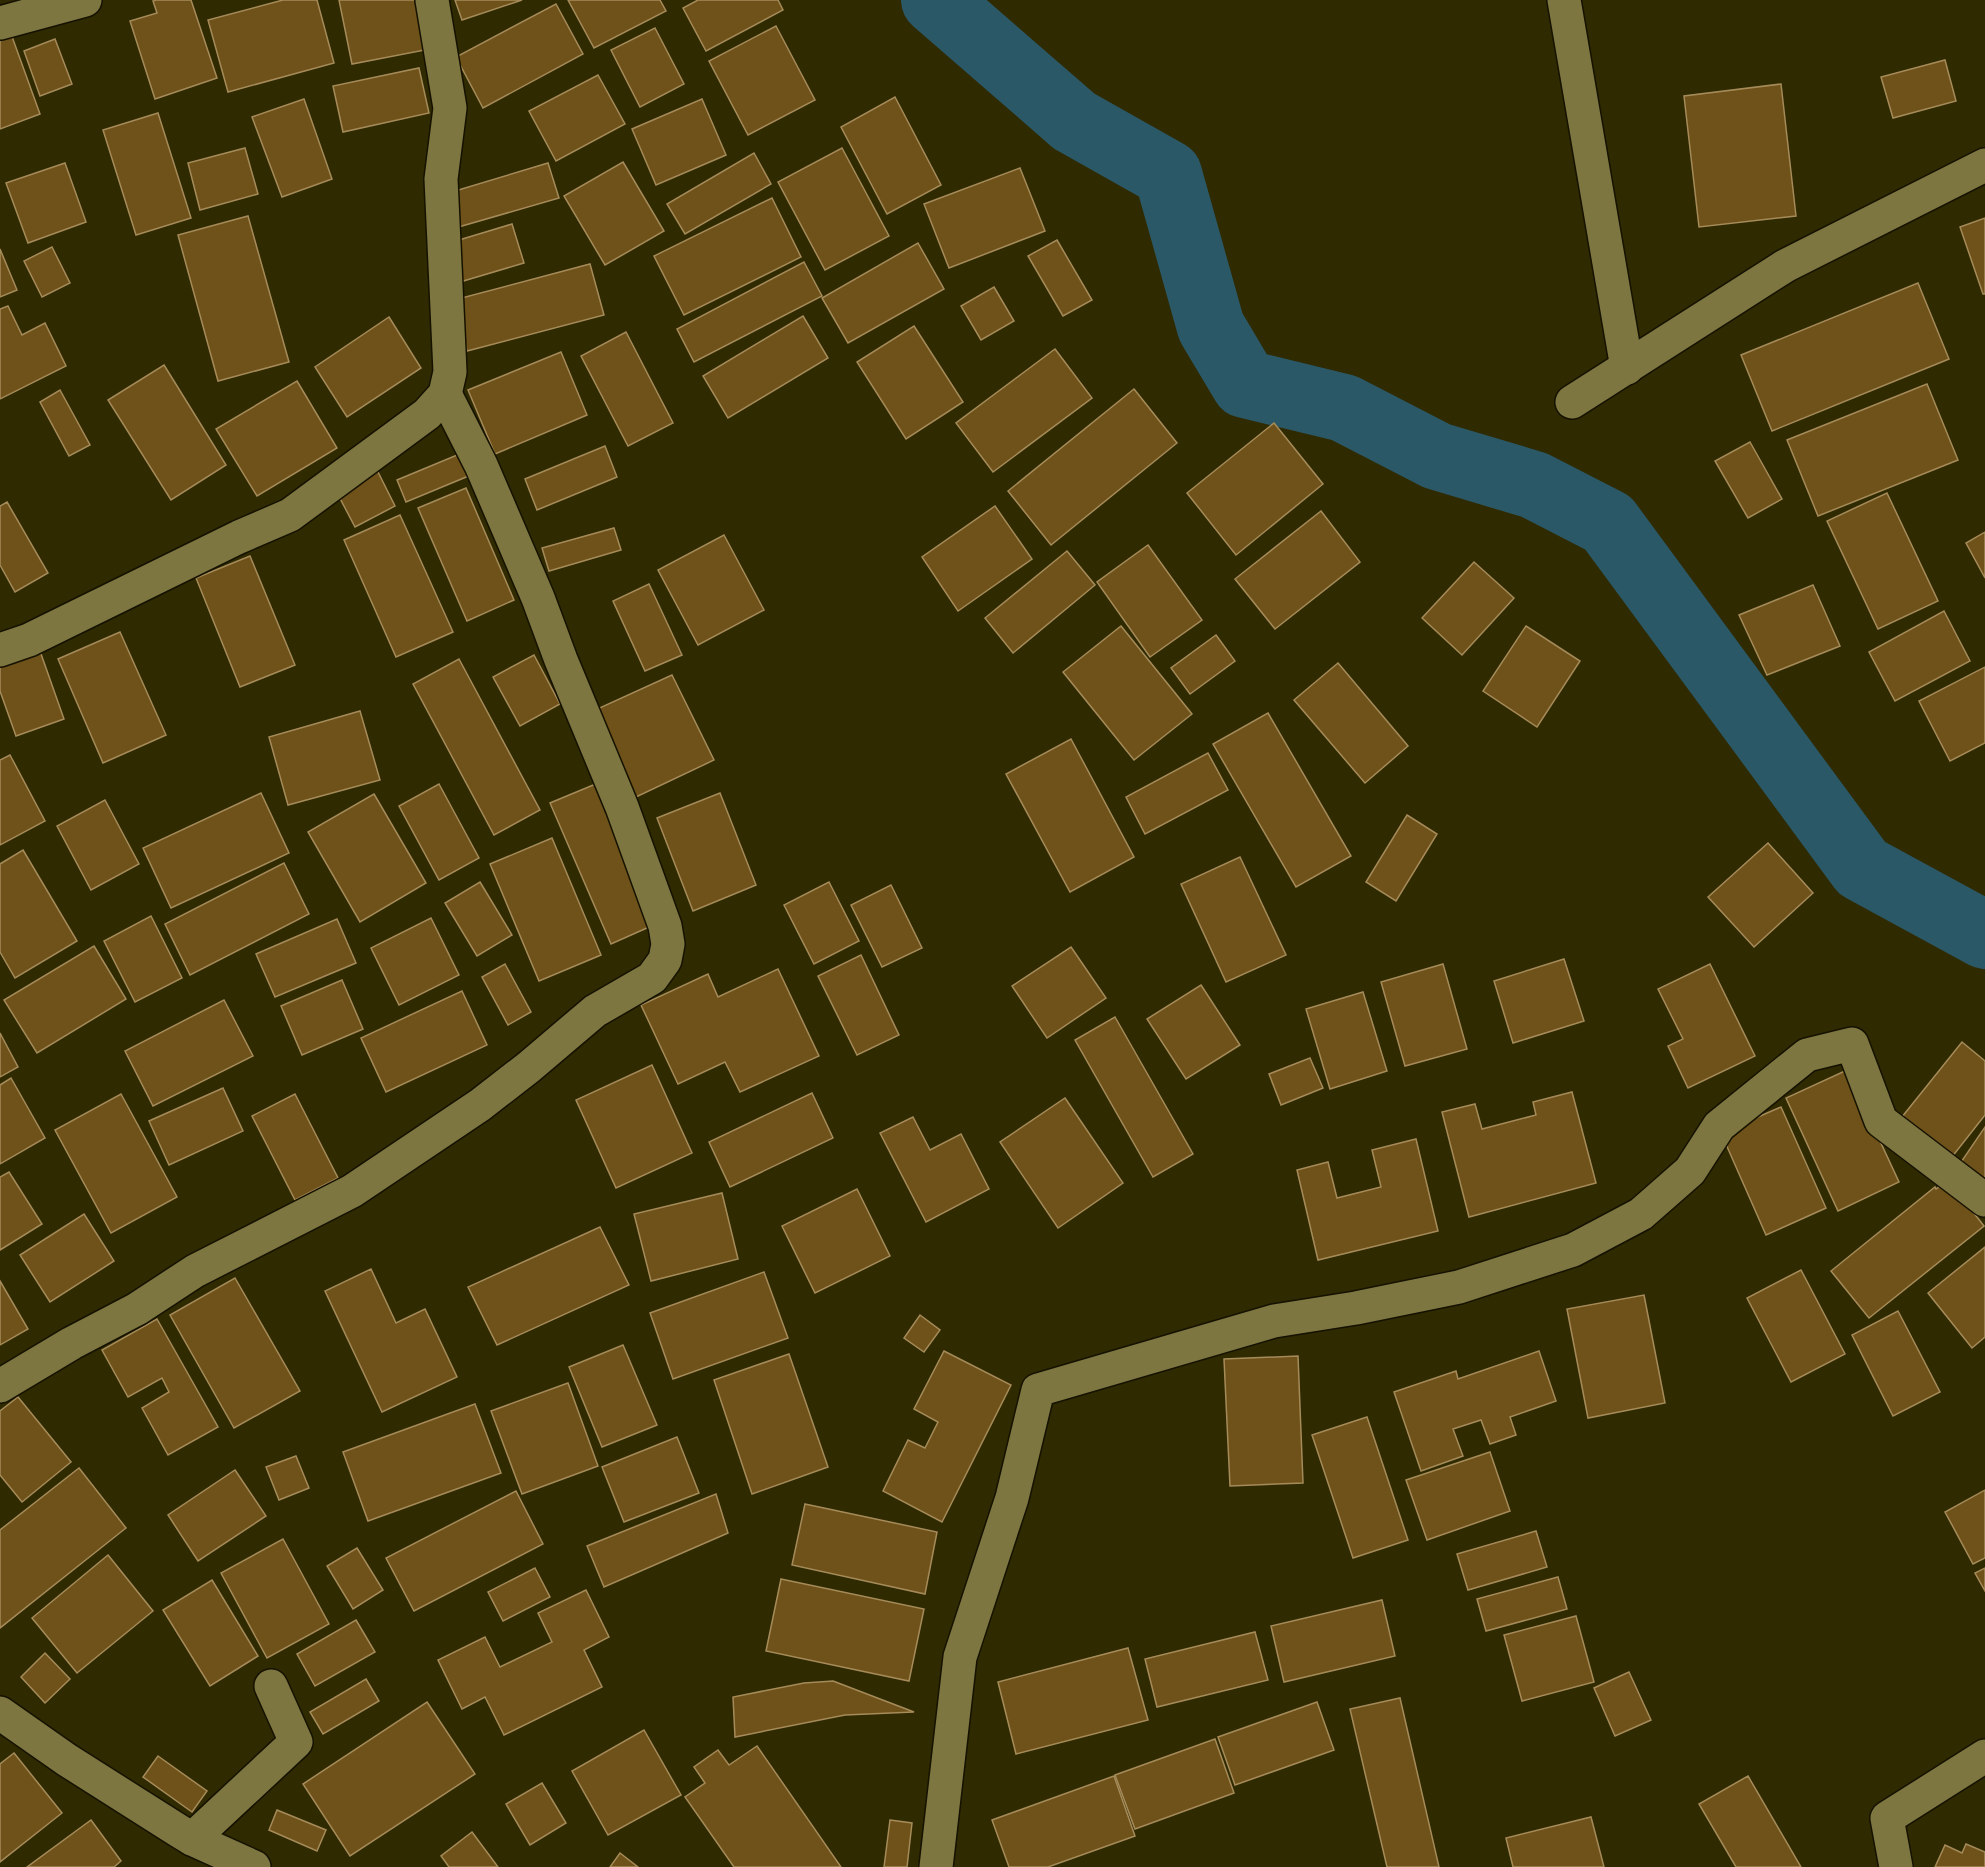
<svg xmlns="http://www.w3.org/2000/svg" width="1985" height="1867" viewBox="0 0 1985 1867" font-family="Montserrat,sans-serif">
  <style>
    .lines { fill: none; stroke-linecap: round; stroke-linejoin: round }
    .river { stroke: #2b5866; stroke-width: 68 }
    .building { fill: #6e5219; stroke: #a68b5a; stroke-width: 1.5 }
    .minor-casing { stroke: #161200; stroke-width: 36 }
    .minor { stroke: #7d7641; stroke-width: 33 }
  </style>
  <rect width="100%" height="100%" fill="#2f2a00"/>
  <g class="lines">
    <path class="river" d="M 935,0 L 1074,121 L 1168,174 L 1211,327 L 1245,384 L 1344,408 L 1437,456 L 1534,485 L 1608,523 L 1862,868 L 1985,935"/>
  </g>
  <g class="building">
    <path d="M 156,0 L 191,0 L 217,78 L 155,99 L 130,21 L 157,13 L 153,1 Z"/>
    <path d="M 283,0 L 317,0 L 334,63 L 228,92 L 208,20 Z"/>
    <path d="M 339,0 L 415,0 L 425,50 L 352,64 Z"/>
    <path d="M 455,0 L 522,0 L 462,20 Z"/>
    <path d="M 568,0 L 660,0 L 666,11 L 594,48 Z"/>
    <path d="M 698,0 L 778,0 L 783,10 L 706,51 L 683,8 Z"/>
    <path d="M 556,4 L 583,54 L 483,108 L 456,57 Z"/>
    <path d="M 776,26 L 815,100 L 748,135 L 709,61 Z"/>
    <path d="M 655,28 L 684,84 L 640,107 L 611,50 Z"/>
    <path d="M 10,31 L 40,114 L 0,129 L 0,35 Z"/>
    <path d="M 55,39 L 72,84 L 40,96 L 24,51 Z"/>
    <path d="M 1945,60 L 1956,101 L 1893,118 L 1881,77 Z"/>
    <path d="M 419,68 L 429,113 L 343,132 L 333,86 Z"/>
    <path d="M 598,75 L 625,124 L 556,161 L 529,111 Z"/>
    <path d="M 1781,84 L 1796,216 L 1699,227 L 1684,96 Z"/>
    <path d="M 895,97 L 941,185 L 887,214 L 841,127 Z"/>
    <path d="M 304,99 L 332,179 L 282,197 L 252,117 Z"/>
    <path d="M 702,99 L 726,155 L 656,185 L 632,129 Z"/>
    <path d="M 158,113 L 191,218 L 136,235 L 103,130 Z"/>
    <path d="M 245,148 L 258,194 L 200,210 L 188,163 Z"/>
    <path d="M 842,148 L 889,236 L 825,270 L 778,182 Z"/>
    <path d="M 754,153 L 771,184 L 685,234 L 667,204 Z"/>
    <path d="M 623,162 L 664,231 L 605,265 L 564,196 Z"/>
    <path d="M 65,163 L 86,222 L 28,243 L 6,183 Z"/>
    <path d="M 548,163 L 559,198 L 455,228 L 445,194 Z"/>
    <path d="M 1020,168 L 1045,231 L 949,268 L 924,204 Z"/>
    <path d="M 772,198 L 801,257 L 684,315 L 654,256 Z"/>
    <path d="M 248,216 L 289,362 L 218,381 L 178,235 Z"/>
    <path d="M 1985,218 L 1985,294 L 1983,294 L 1960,227 Z"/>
    <path d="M 512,224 L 524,263 L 460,282 L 449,243 Z"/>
    <path d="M 1057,240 L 1092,300 L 1063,316 L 1028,256 Z"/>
    <path d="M 918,243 L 944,289 L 848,343 L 822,298 Z"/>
    <path d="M 52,247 L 70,283 L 42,297 L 24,261 Z"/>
    <path d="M 0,249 L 17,290 L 0,297 Z"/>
    <path d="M 804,262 L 822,296 L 694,362 L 677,329 Z"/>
    <path d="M 590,264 L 604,315 L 467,351 L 454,300 Z"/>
    <path d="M 1918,283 L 1949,359 L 1772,431 L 1741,355 Z"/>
    <path d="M 994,287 L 1014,321 L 981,340 L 961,306 Z"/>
    <path d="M 8,306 L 22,335 L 45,323 L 66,366 L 0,399 L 0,309 Z"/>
    <path d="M 803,316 L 828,358 L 728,418 L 703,376 Z"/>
    <path d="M 389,317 L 421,368 L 347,417 L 315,367 Z"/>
    <path d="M 914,326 L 963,402 L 906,439 L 857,362 Z"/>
    <path d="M 626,332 L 673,423 L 628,446 L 581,356 Z"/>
    <path d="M 1055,349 L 1092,398 L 993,472 L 956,423 Z"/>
    <path d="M 561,352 L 587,415 L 495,454 L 468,390 Z"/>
    <path d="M 164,365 L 226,465 L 171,500 L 108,400 Z"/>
    <path d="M 297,381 L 337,448 L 257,496 L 216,429 Z"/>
    <path d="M 1927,384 L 1958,460 L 1818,516 L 1787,440 Z"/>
    <path d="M 1134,389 L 1177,443 L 1051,545 L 1008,491 Z"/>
    <path d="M 60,390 L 90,445 L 69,456 L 40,402 Z"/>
    <path d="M 1274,423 L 1323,484 L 1236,555 L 1187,493 Z"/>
    <path d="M 1750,442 L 1782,499 L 1748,518 L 1715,461 Z"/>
    <path d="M 605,446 L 617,477 L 537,510 L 525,479 Z"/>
    <path d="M 462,453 L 471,475 L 406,502 L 397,480 Z"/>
    <path d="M 375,466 L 395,506 L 355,527 L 334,487 Z"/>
    <path d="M 466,488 L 514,600 L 467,621 L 418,508 Z"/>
    <path d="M 1887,493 L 1938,601 L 1878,629 L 1827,521 Z"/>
    <path d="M 7,502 L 48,573 L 15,592 L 0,565 L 0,506 Z"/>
    <path d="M 995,506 L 1032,559 L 958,611 L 922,557 Z"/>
    <path d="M 1321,511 L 1360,562 L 1275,629 L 1235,579 Z"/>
    <path d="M 400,515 L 453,632 L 396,657 L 344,540 Z"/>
    <path d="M 614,528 L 621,550 L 549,571 L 542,548 Z"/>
    <path d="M 1985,532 L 1985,578 L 1966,543 Z"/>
    <path d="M 724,535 L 764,610 L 698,645 L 658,570 Z"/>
    <path d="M 1148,545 L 1202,620 L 1150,657 L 1097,582 Z"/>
    <path d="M 1067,551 L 1095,585 L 1013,653 L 985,618 Z"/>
    <path d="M 250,556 L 295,665 L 240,687 L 196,578 Z"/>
    <path d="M 1474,562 L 1514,598 L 1462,655 L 1422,618 Z"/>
    <path d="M 649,584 L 682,655 L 645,671 L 613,601 Z"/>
    <path d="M 1813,585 L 1840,646 L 1767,675 L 1739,615 Z"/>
    <path d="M 1944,611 L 1970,661 L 1895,701 L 1869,652 Z"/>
    <path d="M 1121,626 L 1192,714 L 1134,760 L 1063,672 Z"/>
    <path d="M 1526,626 L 1580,661 L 1537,727 L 1483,691 Z"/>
    <path d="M 120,632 L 166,735 L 103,763 L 58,659 Z"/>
    <path d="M 1216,635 L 1235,661 L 1190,694 L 1171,668 Z"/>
    <path d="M 40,651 L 64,719 L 16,736 L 0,691 L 0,665 Z"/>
    <path d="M 534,655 L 560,704 L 520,726 L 493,677 Z"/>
    <path d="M 459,659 L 540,810 L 494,835 L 413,684 Z"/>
    <path d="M 1338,663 L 1408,746 L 1365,783 L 1294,700 Z"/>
    <path d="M 1985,667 L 1985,743 L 1950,761 L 1919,701 Z"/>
    <path d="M 672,675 L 714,760 L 636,797 L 595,710 Z"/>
    <path d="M 360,711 L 380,780 L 288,805 L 269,737 Z"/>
    <path d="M 1268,713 L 1351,856 L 1296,887 L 1213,744 Z"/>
    <path d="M 1071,739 L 1134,857 L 1070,892 L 1006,774 Z"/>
    <path d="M 1208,753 L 1228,790 L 1145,834 L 1126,797 Z"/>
    <path d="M 10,755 L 45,821 L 0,845 L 0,760 Z"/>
    <path d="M 598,783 L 658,923 L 611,944 L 550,803 Z"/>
    <path d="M 439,784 L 479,858 L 439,880 L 399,806 Z"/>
    <path d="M 261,793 L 289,853 L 171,908 L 143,848 Z"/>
    <path d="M 720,793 L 756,885 L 693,911 L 657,818 Z"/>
    <path d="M 374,794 L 426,883 L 360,922 L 308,832 Z"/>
    <path d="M 105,800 L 139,864 L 91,890 L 57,826 Z"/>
    <path d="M 1407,815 L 1437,834 L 1396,901 L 1366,882 Z"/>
    <path d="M 552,838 L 601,955 L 539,981 L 490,864 Z"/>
    <path d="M 1768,843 L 1813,893 L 1754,947 L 1708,897 Z"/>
    <path d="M 23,850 L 77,941 L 15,978 L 0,952 L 0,864 Z"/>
    <path d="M 1240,857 L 1286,955 L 1226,982 L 1181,884 Z"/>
    <path d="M 284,863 L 309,914 L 190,975 L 165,924 Z"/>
    <path d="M 480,882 L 512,935 L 477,956 L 445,903 Z"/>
    <path d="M 829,882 L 859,941 L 814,964 L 784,905 Z"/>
    <path d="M 891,885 L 922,948 L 882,967 L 851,905 Z"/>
    <path d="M 151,916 L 182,978 L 135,1002 L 104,941 Z"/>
    <path d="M 431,918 L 459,975 L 399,1005 L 371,948 Z"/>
    <path d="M 337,919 L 356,963 L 275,997 L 256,954 Z"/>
    <path d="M 94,946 L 126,999 L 37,1053 L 4,1000 Z"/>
    <path d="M 1071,947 L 1106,998 L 1047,1038 L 1012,986 Z"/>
    <path d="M 861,955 L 899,1035 L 857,1055 L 818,976 Z"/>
    <path d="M 1564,959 L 1584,1021 L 1513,1043 L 1494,981 Z"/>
    <path d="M 505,964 L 531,1012 L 508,1025 L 482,977 Z"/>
    <path d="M 1443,964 L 1467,1049 L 1405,1066 L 1381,982 Z"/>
    <path d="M 1710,964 L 1755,1056 L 1688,1088 L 1668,1046 L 1683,1039 L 1658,989 Z"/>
    <path d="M 778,969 L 819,1056 L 740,1092 L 725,1062 L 678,1084 L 641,1005 L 708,974 L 718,997 Z"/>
    <path d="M 342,980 L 363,1029 L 302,1055 L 281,1006 Z"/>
    <path d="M 1201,985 L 1240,1045 L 1186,1079 L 1147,1019 Z"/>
    <path d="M 462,991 L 487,1045 L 386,1092 L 361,1038 Z"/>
    <path d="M 1363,992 L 1387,1071 L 1330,1089 L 1306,1009 Z"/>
    <path d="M 224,1000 L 253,1056 L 153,1106 L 125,1051 Z"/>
    <path d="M 1115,1017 L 1193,1154 L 1153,1177 L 1075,1040 Z"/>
    <path d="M 0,1033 L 18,1067 L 0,1077 Z"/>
    <path d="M 1962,1042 L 1985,1061 L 1985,1115 L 1948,1162 L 1898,1122 Z"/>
    <path d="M 1310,1058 L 1323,1088 L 1281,1105 L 1269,1074 Z"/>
    <path d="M 652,1065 L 692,1153 L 616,1188 L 576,1100 Z"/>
    <path d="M 1847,1070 L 1899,1182 L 1838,1211 L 1786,1098 Z"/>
    <path d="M 11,1078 L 45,1138 L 0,1164 L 0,1085 Z"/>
    <path d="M 223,1088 L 243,1131 L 169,1165 L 149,1121 Z"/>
    <path d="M 1572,1092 L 1596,1183 L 1469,1217 L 1442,1112 L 1475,1104 L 1482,1129 L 1536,1115 L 1533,1102 Z"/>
    <path d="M 812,1093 L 833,1138 L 730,1187 L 709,1142 Z"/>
    <path d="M 121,1094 L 177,1197 L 111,1233 L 55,1130 Z"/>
    <path d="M 295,1094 L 338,1178 L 295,1200 L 252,1116 Z"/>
    <path d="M 1065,1098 L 1123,1183 L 1058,1228 L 1000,1142 Z"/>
    <path d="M 1781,1107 L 1826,1208 L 1766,1235 L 1721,1133 Z"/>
    <path d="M 913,1117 L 930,1150 L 961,1134 L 989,1189 L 926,1222 L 880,1133 Z"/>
    <path d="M 1985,1127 L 1985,1187 L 1957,1168 Z"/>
    <path d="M 1416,1139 L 1438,1231 L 1318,1260 L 1297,1170 L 1328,1162 L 1337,1198 L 1381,1187 L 1372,1150 Z"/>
    <path d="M 9,1172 L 42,1224 L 0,1250 L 0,1177 Z"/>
    <path d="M 1948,1180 L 1984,1226 L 1869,1318 L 1831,1271 L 1935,1187 L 1936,1189 Z"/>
    <path d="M 857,1189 L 890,1256 L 815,1293 L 782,1226 Z"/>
    <path d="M 722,1193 L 738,1259 L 651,1281 L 634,1214 Z"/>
    <path d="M 84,1214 L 114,1261 L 50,1302 L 20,1255 Z"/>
    <path d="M 600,1227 L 629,1285 L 497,1345 L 468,1287 Z"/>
    <path d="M 1985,1247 L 1985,1337 L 1972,1348 L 1928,1293 Z"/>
    <path d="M 371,1269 L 396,1323 L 425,1309 L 457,1377 L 382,1412 L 325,1291 Z"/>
    <path d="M 1801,1270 L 1845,1354 L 1791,1382 L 1747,1298 Z"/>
    <path d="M 764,1272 L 788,1338 L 673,1379 L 650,1313 Z"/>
    <path d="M 235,1278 L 300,1391 L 234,1428 L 170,1315 Z"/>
    <path d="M 0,1281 L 28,1329 L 0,1345 Z"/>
    <path d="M 1644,1295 L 1665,1403 L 1588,1418 L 1567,1309 Z"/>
    <path d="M 1898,1311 L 1940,1392 L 1893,1416 L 1852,1335 Z"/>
    <path d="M 920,1315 L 940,1330 L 924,1352 L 904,1338 Z"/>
    <path d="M 157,1319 L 218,1427 L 168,1455 L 142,1408 L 169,1392 L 162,1378 L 128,1397 L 102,1350 Z"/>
    <path d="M 623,1345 L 657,1425 L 602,1447 L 569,1367 Z"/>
    <path d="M 944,1351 L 1011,1385 L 942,1522 L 883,1491 L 908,1440 L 925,1448 L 938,1422 L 914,1409 Z"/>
    <path d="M 1539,1351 L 1556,1401 L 1510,1417 L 1516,1435 L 1490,1444 L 1481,1420 L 1453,1429 L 1463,1456 L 1421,1471 L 1394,1392 L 1456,1371 L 1458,1379 Z"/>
    <path d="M 789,1354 L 828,1467 L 752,1494 L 714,1380 Z"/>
    <path d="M 1298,1356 L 1303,1483 L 1230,1486 L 1224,1359 Z"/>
    <path d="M 568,1383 L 598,1466 L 522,1494 L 491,1411 Z"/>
    <path d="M 18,1397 L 71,1462 L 22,1502 L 0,1475 L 0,1411 Z"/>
    <path d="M 475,1404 L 501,1473 L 368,1521 L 343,1452 Z"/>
    <path d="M 1367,1417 L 1408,1540 L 1353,1558 L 1312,1435 Z"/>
    <path d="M 677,1437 L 699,1493 L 624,1522 L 602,1467 Z"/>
    <path d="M 1490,1452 L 1510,1511 L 1427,1540 L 1406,1480 Z"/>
    <path d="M 296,1456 L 309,1488 L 279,1500 L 266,1467 Z"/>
    <path d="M 79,1468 L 126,1528 L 0,1628 L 0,1530 Z"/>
    <path d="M 235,1470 L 266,1516 L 198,1561 L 168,1515 Z"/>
    <path d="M 1985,1490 L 1985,1558 L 1973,1564 L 1945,1512 Z"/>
    <path d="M 516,1491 L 543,1544 L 414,1611 L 386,1558 Z"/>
    <path d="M 716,1494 L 728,1533 L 604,1587 L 587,1546 Z"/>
    <path d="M 805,1504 L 937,1532 L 925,1594 L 792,1565 Z"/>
    <path d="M 1536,1531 L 1547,1567 L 1468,1590 L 1457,1554 Z"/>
    <path d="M 283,1539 L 329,1624 L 267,1658 L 221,1573 Z"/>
    <path d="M 357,1548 L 383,1590 L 353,1609 L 327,1566 Z"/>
    <path d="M 108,1555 L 153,1611 L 77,1673 L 32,1618 Z"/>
    <path d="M 535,1568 L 550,1597 L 503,1621 L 488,1592 Z"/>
    <path d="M 1985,1568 L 1985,1591 L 1975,1573 Z"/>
    <path d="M 1558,1577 L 1567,1609 L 1486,1631 L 1477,1599 Z"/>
    <path d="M 781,1579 L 924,1609 L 909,1681 L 766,1651 Z"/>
    <path d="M 212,1580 L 258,1656 L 210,1686 L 163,1610 Z"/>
    <path d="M 586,1590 L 609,1637 L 584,1650 L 602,1687 L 504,1735 L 485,1697 L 462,1709 L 438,1660 L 485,1637 L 500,1667 L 552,1642 L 538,1613 Z"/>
    <path d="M 1382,1600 L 1395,1656 L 1284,1682 L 1271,1626 Z"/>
    <path d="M 1576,1616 L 1594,1682 L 1522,1701 L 1504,1635 Z"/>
    <path d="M 356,1620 L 375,1652 L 315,1686 L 297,1654 Z"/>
    <path d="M 1255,1632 L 1268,1680 L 1157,1707 L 1145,1659 Z"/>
    <path d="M 1128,1648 L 1148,1720 L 1016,1754 L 998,1682 Z"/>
    <path d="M 45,1653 L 70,1679 L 45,1703 L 21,1677 Z"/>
    <path d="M 1629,1672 L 1651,1720 L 1615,1736 L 1594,1688 Z"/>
    <path d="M 366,1679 L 379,1701 L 323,1734 L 310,1712 Z"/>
    <path d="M 833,1681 L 914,1712 L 845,1715 L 735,1737 L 733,1697 L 804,1683 Z"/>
    <path d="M 1400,1698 L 1439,1867 L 1387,1867 L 1350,1709 Z"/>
    <path d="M 427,1702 L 475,1774 L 350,1856 L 303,1784 Z"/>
    <path d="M 1317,1702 L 1334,1750 L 1235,1785 L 1218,1737 Z"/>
    <path d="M 644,1730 L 681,1795 L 608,1835 L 572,1771 Z"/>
    <path d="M 1215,1739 L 1234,1793 L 1135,1829 L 1115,1775 Z"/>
    <path d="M 757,1746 L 841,1867 L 734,1867 L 685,1797 L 705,1783 L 694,1767 L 718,1750 L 729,1765 Z"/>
    <path d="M 14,1753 L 62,1813 L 0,1862 L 0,1764 Z"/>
    <path d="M 158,1756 L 207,1791 L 192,1812 L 143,1777 Z"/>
    <path d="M 1114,1776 L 1135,1836 L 1048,1867 L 1009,1867 L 992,1820 Z"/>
    <path d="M 1748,1776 L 1801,1867 L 1736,1867 L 1699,1804 Z"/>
    <path d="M 542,1783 L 566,1823 L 530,1845 L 506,1804 Z"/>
    <path d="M 277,1810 L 326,1830 L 317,1851 L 269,1830 Z"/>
    <path d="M 1591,1817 L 1604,1867 L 1513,1867 L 1506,1838 Z"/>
    <path d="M 91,1820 L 121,1861 L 114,1867 L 27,1867 Z"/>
    <path d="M 890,1820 L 912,1823 L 907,1867 L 884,1867 Z"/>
    <path d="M 472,1832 L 498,1867 L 449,1867 L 441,1856 Z"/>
    <path d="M 1966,1844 L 1985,1852 L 1985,1867 L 1935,1867 L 1945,1845 L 1962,1853 Z"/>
    <path d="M 620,1853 L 638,1867 L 610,1867 Z"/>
  </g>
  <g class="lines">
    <defs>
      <g id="minor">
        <path d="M 1564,0 L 1627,368"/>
        <path d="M 0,23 L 85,0"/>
        <path d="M 1572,402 L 1785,266 L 1985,165"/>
        <path d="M 0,650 L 29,640 L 239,537 L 290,515 L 427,414 L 445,394 L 450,372 L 441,179 L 450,108 L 432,0"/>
        <path d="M 0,1386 L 72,1343 L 137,1309 L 195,1271 L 352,1191 L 480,1105 L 529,1067 L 595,1011 L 652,978 L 665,960 L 668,944 L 665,926 L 622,807 L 561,660 L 538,598 L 481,465 L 445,394"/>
        <path d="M 0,1713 L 67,1760 L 179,1831 L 192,1839 L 254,1867"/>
        <path d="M 192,1839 L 296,1742 L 271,1686"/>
        <path d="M 936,1867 L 960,1657 L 1012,1498 L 1038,1390 L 1274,1321 L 1356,1308 L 1459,1287 L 1573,1250 L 1641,1214 L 1690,1171 L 1719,1126 L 1807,1055 L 1852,1044 L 1881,1121 L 1985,1200"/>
        <path d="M 1896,1867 L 1887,1818 L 1985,1756"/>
      </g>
    </defs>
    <use href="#minor" class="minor-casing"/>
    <use href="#minor" class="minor"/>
  </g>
</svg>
